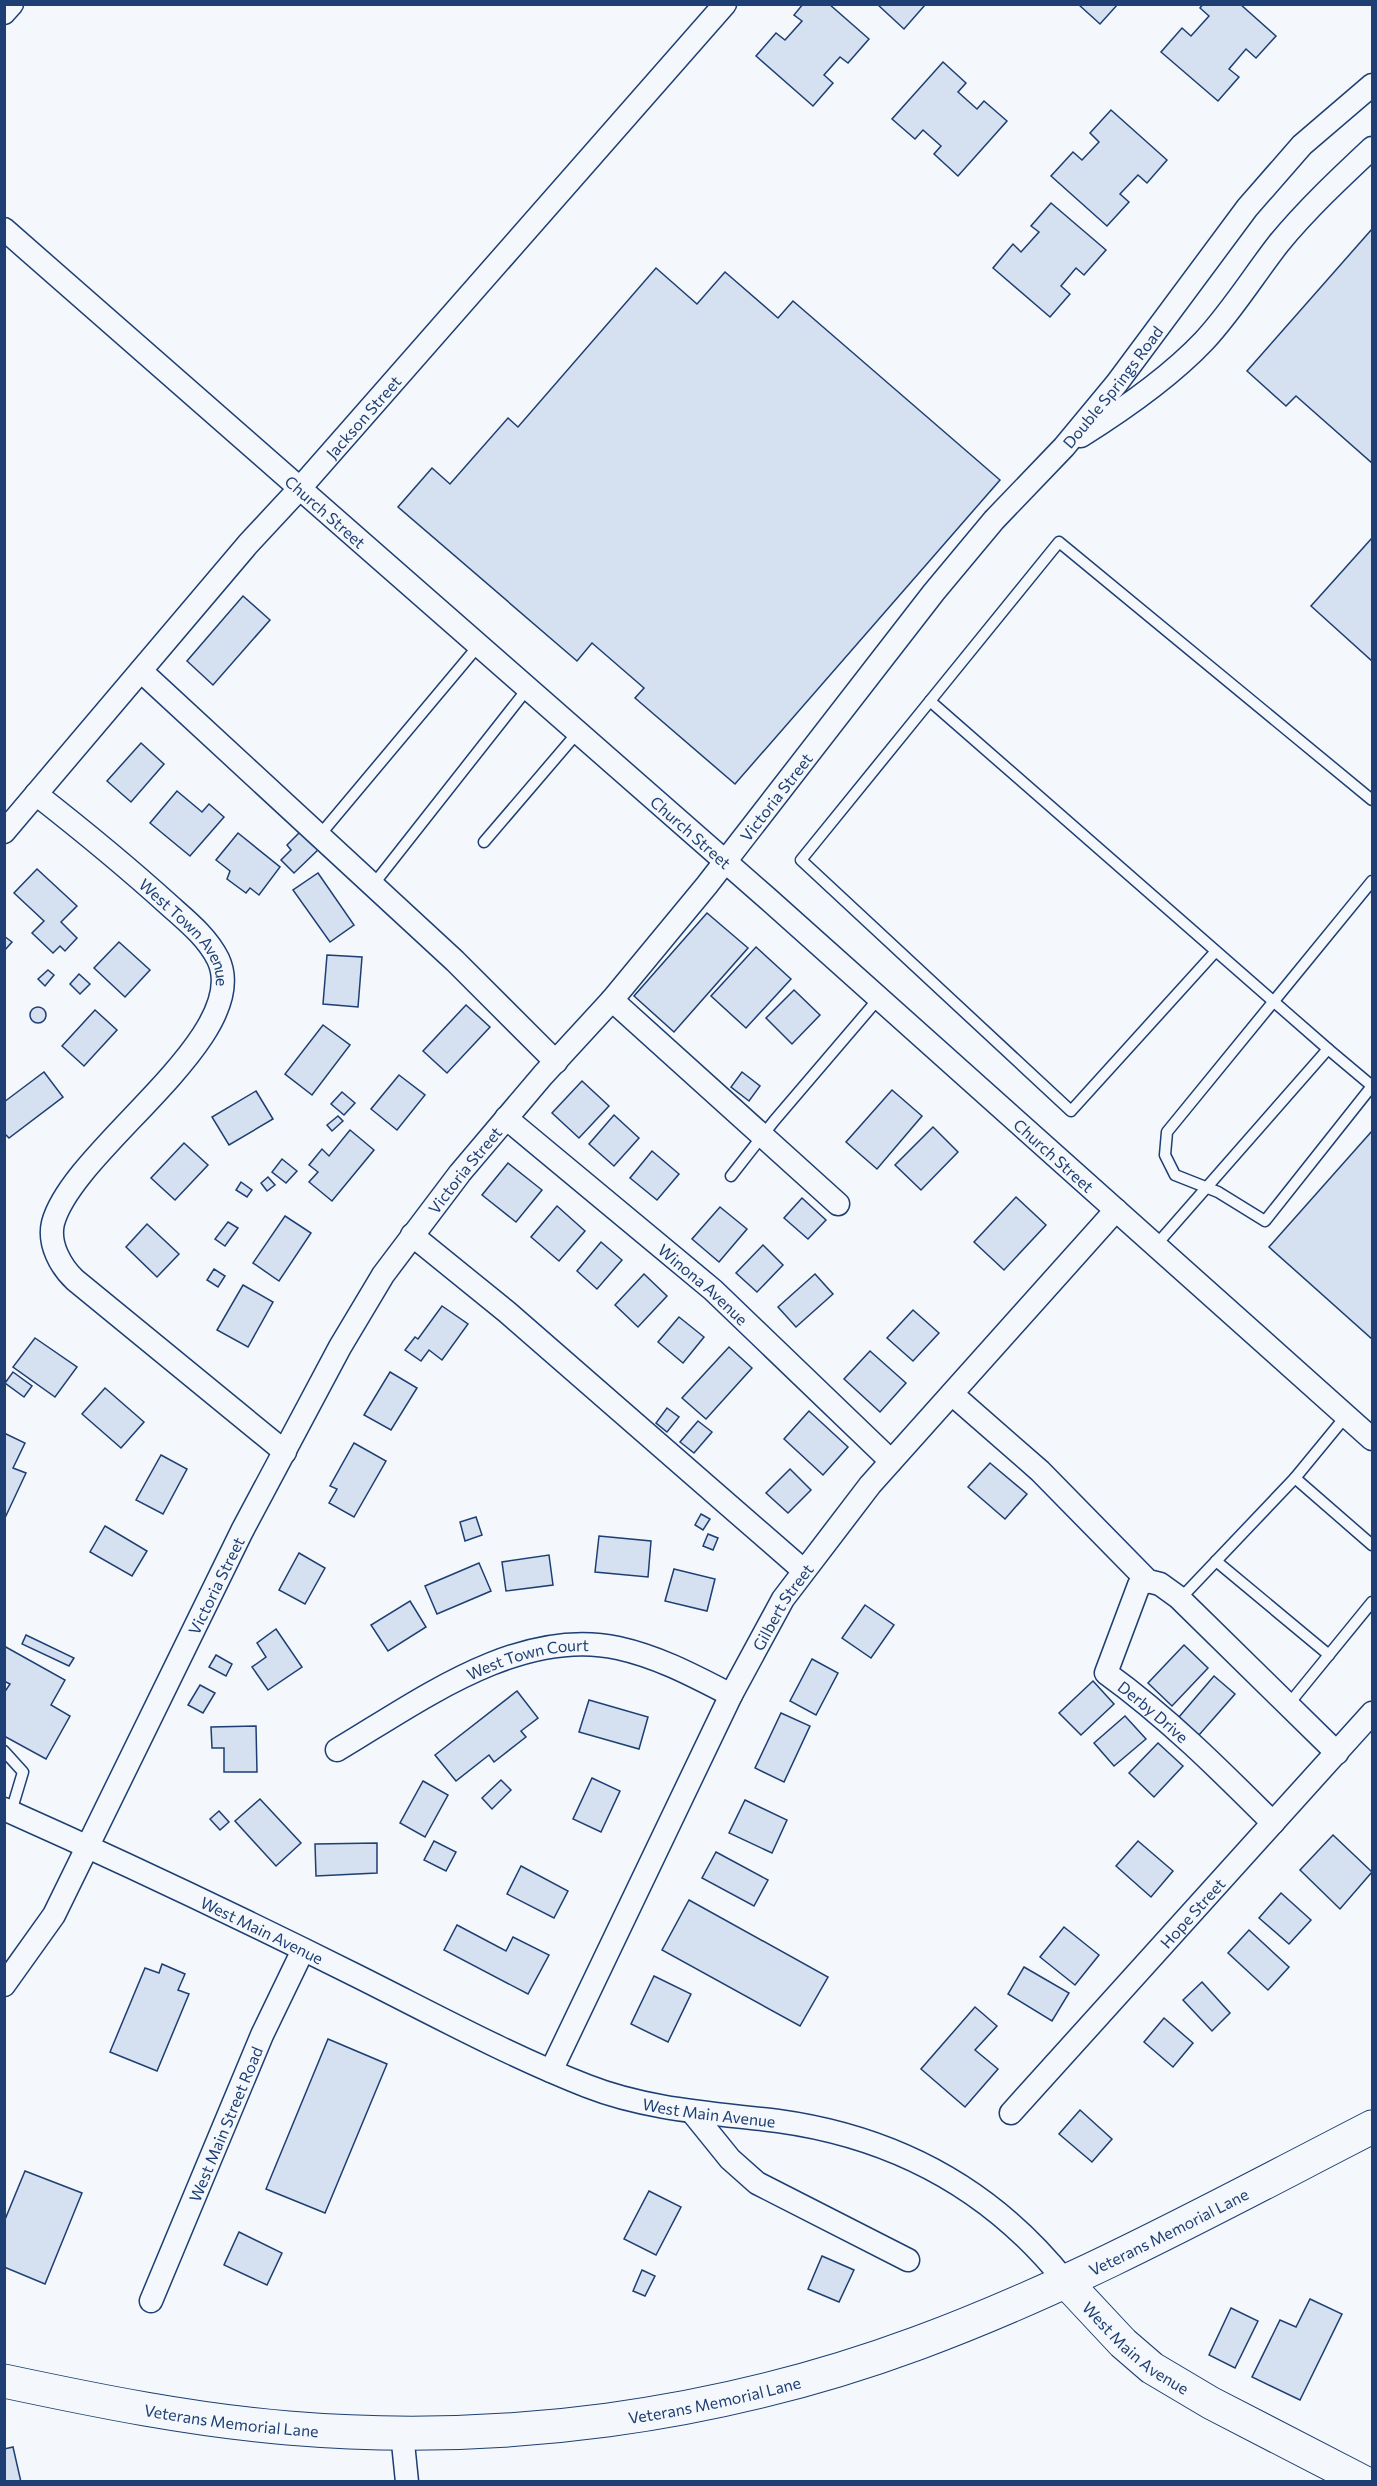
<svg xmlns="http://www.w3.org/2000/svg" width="1377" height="2486" viewBox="0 0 1377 2486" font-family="Commissioner,sans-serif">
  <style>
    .building { fill: #d5e0f0; stroke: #1d3f73; stroke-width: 1.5 }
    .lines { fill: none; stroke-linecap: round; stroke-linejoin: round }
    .lane-casing { stroke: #1d3f73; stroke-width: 13 }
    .street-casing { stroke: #1d3f73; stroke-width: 25 }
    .secondary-casing { stroke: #1d3f73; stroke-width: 34 }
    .primary-casing { stroke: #1d3f73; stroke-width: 35 }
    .lane { stroke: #f4f7fb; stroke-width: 10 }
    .street { stroke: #f4f7fb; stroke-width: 22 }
    .secondary { stroke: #f4f7fb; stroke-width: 32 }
    .primary { stroke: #f4f7fb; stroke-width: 33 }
    .labels { text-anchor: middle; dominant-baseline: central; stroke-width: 4.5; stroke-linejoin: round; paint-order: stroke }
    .street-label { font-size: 16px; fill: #1d3f73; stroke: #f4f7fb }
  </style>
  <rect width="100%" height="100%" fill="#f4f7fb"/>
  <g class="building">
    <path d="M 803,4 L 829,4 L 869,39 L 848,63 L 840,57 L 824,75 L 833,83 L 813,106 L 756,56 L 776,33 L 785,40 L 802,21 L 794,15 Z"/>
    <path d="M 877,4 L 925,4 L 925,5 L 904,29 Z"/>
    <path d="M 1078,4 L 1118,4 L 1100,24 Z"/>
    <path d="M 1203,4 L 1240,4 L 1276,36 L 1256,58 L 1246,49 L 1229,69 L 1239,77 L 1218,101 L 1161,52 L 1182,28 L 1191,36 L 1209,16 L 1200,8 Z"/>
    <path d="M 943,62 L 966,83 L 958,92 L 977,109 L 984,101 L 1007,121 L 958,176 L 934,154 L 941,146 L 923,130 L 915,139 L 892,119 Z"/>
    <path d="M 1111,110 L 1167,160 L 1147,183 L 1138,175 L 1120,194 L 1129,202 L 1107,226 L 1051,176 L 1073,152 L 1082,160 L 1099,142 L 1090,133 Z"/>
    <path d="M 1051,203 L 1106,250 L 1084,275 L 1076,268 L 1061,286 L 1070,294 L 1050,317 L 993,268 L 1013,244 L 1021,252 L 1039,232 L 1031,226 Z"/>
    <path d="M 1372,229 L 1372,463 L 1296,396 L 1286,406 L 1247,371 Z"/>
    <path d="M 656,268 L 697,304 L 725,272 L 778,318 L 793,301 L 1000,480 L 735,784 L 635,698 L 644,688 L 592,643 L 577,661 L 398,507 L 432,468 L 450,484 L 508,418 L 518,427 Z"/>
    <path d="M 1372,538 L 1372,661 L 1311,606 Z"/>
    <path d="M 243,596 L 270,620 L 213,685 L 187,661 Z"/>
    <path d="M 141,743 L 164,764 L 131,802 L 107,781 Z"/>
    <path d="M 177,791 L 202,812 L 209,804 L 224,817 L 190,856 L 150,823 Z"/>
    <path d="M 302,830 L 320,848 L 294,873 L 281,860 L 291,850 L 287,845 Z"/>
    <path d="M 238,833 L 280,867 L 259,895 L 250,888 L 246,893 L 227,879 L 230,871 L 216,860 Z"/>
    <path d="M 37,869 L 77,906 L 61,922 L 77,938 L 65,951 L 60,946 L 53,953 L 32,933 L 44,921 L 14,893 Z"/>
    <path d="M 318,873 L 354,925 L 330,942 L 293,890 Z"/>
    <path d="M 707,913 L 748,948 L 674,1032 L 634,996 Z"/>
    <path d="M 4,936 L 12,942 L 4,951 Z"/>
    <path d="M 119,942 L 150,970 L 125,997 L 94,968 Z"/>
    <path d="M 756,947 L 791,979 L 746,1028 L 711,996 Z"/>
    <path d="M 327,955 L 362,957 L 358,1007 L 323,1004 Z"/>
    <path d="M 48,970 L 54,975 L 45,986 L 38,979 Z"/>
    <path d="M 79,974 L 90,984 L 80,994 L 70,984 Z"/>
    <path d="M 794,990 L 820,1015 L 792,1044 L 766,1018 Z"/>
    <path d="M 466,1005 L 490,1027 L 447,1073 L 423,1051 Z"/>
    <circle cx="38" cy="1015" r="8"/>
    <path d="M 95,1010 L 117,1030 L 84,1066 L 62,1046 Z"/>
    <path d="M 323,1025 L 350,1045 L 312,1095 L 285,1074 Z"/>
    <path d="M 44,1072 L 63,1097 L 9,1138 L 4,1133 L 4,1102 Z"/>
    <path d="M 742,1072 L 760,1086 L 749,1101 L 731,1087 Z"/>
    <path d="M 399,1075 L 425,1095 L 397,1130 L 371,1109 Z"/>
    <path d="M 582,1081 L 609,1106 L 579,1138 L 552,1113 Z"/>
    <path d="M 892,1090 L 922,1116 L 877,1169 L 846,1142 Z"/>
    <path d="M 256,1091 L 273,1119 L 229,1145 L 212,1117 Z"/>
    <path d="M 342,1092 L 355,1103 L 344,1115 L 331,1104 Z"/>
    <path d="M 614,1115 L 639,1138 L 614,1166 L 589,1144 Z"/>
    <path d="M 338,1116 L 343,1121 L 332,1131 L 327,1125 Z"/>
    <path d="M 933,1127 L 958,1152 L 921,1190 L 895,1165 Z"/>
    <path d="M 350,1130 L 374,1150 L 332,1201 L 309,1182 L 318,1172 L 309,1165 L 322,1149 L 329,1156 Z"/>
    <path d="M 1372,1131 L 1372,1339 L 1269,1247 Z"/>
    <path d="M 184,1143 L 208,1165 L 175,1200 L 151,1178 Z"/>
    <path d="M 652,1151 L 679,1174 L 657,1200 L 630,1178 Z"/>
    <path d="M 282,1159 L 297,1171 L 286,1183 L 272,1172 Z"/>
    <path d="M 508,1163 L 542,1190 L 516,1222 L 482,1195 Z"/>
    <path d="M 268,1177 L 275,1185 L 267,1191 L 261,1183 Z"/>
    <path d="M 241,1182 L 252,1190 L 247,1197 L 236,1190 Z"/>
    <path d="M 1016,1197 L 1046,1225 L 1004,1270 L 974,1242 Z"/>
    <path d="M 802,1198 L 826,1220 L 808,1239 L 784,1218 Z"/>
    <path d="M 557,1206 L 585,1231 L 559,1261 L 531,1237 Z"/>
    <path d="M 720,1207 L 747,1229 L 719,1262 L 692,1239 Z"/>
    <path d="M 285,1216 L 311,1233 L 279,1281 L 253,1263 Z"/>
    <path d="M 228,1222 L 238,1228 L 225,1246 L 215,1239 Z"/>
    <path d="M 147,1224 L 179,1254 L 157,1277 L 126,1247 Z"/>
    <path d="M 601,1242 L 622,1260 L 597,1289 L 577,1271 Z"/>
    <path d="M 763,1245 L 783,1265 L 757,1292 L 736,1273 Z"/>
    <path d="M 214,1269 L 225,1276 L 218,1287 L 207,1280 Z"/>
    <path d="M 644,1274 L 667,1296 L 638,1327 L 615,1305 Z"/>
    <path d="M 815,1274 L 833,1294 L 796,1327 L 778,1307 Z"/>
    <path d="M 243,1285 L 273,1302 L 248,1347 L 217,1330 Z"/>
    <path d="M 442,1306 L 468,1324 L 442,1360 L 429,1350 L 421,1361 L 405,1350 L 415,1337 L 418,1339 Z"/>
    <path d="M 913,1310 L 939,1333 L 913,1361 L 887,1338 Z"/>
    <path d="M 679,1317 L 704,1337 L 683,1363 L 658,1342 Z"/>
    <path d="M 35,1338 L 77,1367 L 55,1397 L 13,1367 Z"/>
    <path d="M 729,1347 L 752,1368 L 706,1419 L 682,1398 Z"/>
    <path d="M 870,1351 L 906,1383 L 880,1412 L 844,1379 Z"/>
    <path d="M 13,1372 L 32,1386 L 24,1397 L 5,1383 Z"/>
    <path d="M 390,1372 L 417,1388 L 391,1430 L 364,1415 Z"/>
    <path d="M 105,1388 L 144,1422 L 121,1448 L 82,1414 Z"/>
    <path d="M 667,1408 L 679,1417 L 667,1432 L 656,1423 Z"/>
    <path d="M 809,1411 L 848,1447 L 823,1475 L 784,1439 Z"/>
    <path d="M 698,1421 L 712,1432 L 694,1453 L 680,1442 Z"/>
    <path d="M 4,1433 L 25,1443 L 13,1468 L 26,1473 L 4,1520 Z"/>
    <path d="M 354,1443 L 386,1461 L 354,1517 L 329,1503 L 337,1489 L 330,1486 Z"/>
    <path d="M 161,1455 L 187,1469 L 163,1514 L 136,1500 Z"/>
    <path d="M 990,1463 L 1027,1494 L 1005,1519 L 968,1487 Z"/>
    <path d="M 790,1469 L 811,1490 L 788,1513 L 766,1493 Z"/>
    <path d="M 701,1514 L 710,1519 L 703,1530 L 695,1525 Z"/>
    <path d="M 476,1517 L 482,1535 L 465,1541 L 460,1522 Z"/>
    <path d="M 105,1526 L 147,1551 L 132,1576 L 90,1552 Z"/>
    <path d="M 708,1534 L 718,1538 L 713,1550 L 703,1546 Z"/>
    <path d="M 599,1536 L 651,1541 L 648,1577 L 595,1572 Z"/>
    <path d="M 299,1553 L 325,1568 L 305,1604 L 279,1590 Z"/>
    <path d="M 549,1555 L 553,1585 L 506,1591 L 502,1562 Z"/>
    <path d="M 479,1563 L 491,1591 L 437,1614 L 425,1586 Z"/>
    <path d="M 674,1569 L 715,1579 L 707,1611 L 665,1601 Z"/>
    <path d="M 410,1601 L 426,1627 L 388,1651 L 371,1625 Z"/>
    <path d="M 865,1605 L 894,1625 L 871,1658 L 842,1638 Z"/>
    <path d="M 276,1629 L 302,1667 L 268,1690 L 252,1667 L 266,1657 L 257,1643 Z"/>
    <path d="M 26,1635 L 74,1658 L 69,1666 L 22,1644 Z"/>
    <path d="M 1184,1645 L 1208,1668 L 1172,1706 L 1148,1683 Z"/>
    <path d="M 4,1646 L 65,1680 L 51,1705 L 70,1716 L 46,1759 L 4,1736 L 4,1693 L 10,1684 L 4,1681 Z"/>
    <path d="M 216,1655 L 232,1664 L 226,1676 L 209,1667 Z"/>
    <path d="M 812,1659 L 838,1673 L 816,1715 L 790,1701 Z"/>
    <path d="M 1214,1676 L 1235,1694 L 1199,1735 L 1179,1717 Z"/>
    <path d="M 1093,1681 L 1114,1704 L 1081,1735 L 1059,1713 Z"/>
    <path d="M 200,1685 L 215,1693 L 203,1713 L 188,1705 Z"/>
    <path d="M 517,1691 L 538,1718 L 521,1731 L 526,1737 L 494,1762 L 489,1755 L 456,1781 L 435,1755 Z"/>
    <path d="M 589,1700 L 648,1717 L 639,1749 L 579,1732 Z"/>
    <path d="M 781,1713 L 810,1726 L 784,1782 L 755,1768 Z"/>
    <path d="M 1125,1716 L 1146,1739 L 1114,1766 L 1094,1743 Z"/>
    <path d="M 256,1726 L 257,1772 L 224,1772 L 224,1748 L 212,1748 L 211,1727 Z"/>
    <path d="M 1158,1743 L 1183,1766 L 1154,1797 L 1129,1773 Z"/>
    <path d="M 592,1778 L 620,1791 L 601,1832 L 573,1819 Z"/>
    <path d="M 501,1780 L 511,1790 L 492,1809 L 482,1798 Z"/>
    <path d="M 423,1781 L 448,1795 L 425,1837 L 400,1823 Z"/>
    <path d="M 260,1799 L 301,1843 L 276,1866 L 235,1821 Z"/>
    <path d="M 745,1800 L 787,1820 L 772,1853 L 729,1833 Z"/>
    <path d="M 219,1811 L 229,1822 L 220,1830 L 210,1819 Z"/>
    <path d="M 1333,1835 L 1372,1872 L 1340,1909 L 1300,1870 Z"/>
    <path d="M 434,1841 L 456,1852 L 446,1871 L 424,1860 Z"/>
    <path d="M 1138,1841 L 1173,1871 L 1151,1897 L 1116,1866 Z"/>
    <path d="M 377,1843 L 377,1873 L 316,1876 L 315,1844 Z"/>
    <path d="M 716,1852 L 768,1880 L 754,1906 L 702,1878 Z"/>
    <path d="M 521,1866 L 568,1891 L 554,1918 L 507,1894 Z"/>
    <path d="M 1281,1893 L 1311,1920 L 1289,1944 L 1259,1918 Z"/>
    <path d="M 689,1900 L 828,1977 L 800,2026 L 662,1950 Z"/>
    <path d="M 457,1925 L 506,1951 L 513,1937 L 549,1955 L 528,1994 L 444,1950 Z"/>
    <path d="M 1064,1927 L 1099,1955 L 1075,1985 L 1040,1957 Z"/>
    <path d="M 1249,1930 L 1289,1967 L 1268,1990 L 1228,1953 Z"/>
    <path d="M 162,1964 L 185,1974 L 178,1990 L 189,1994 L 157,2071 L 110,2052 L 145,1968 L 159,1973 Z"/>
    <path d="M 1024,1967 L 1069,1993 L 1052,2021 L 1008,1994 Z"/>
    <path d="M 654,1976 L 691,1994 L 668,2042 L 631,2024 Z"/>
    <path d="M 1202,1982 L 1230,2013 L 1212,2031 L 1183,2000 Z"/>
    <path d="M 975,2007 L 997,2026 L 975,2050 L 998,2069 L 965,2107 L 921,2069 Z"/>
    <path d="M 1164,2018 L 1193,2043 L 1173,2067 L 1144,2042 Z"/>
    <path d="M 328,2039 L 387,2064 L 325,2213 L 266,2189 Z"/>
    <path d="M 1080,2110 L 1112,2139 L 1092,2162 L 1059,2134 Z"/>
    <path d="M 25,2171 L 82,2193 L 45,2284 L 4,2267 L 4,2222 Z"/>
    <path d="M 649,2191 L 681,2207 L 656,2255 L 624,2239 Z"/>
    <path d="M 239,2232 L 282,2253 L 267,2285 L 224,2265 Z"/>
    <path d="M 822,2256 L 854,2270 L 839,2302 L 808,2289 Z"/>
    <path d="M 642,2270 L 655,2276 L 645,2296 L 633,2291 Z"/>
    <path d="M 1310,2299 L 1342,2314 L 1300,2400 L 1252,2377 L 1280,2320 L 1296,2327 Z"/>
    <path d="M 1231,2308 L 1258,2321 L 1235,2368 L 1209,2355 Z"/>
    <path d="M 13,2447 L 21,2482 L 4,2482 L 4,2449 Z"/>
  </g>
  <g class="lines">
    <defs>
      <g id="lane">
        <path d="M 930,701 L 1059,542 L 1372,800"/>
        <path d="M 319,836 L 479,645"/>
        <path d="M 484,842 L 578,732"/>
        <path d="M 1372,881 L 1167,1132 L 1165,1155 L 1175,1175 L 1218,1192 L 1265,1221 L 1372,1086"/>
        <path d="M 373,885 L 528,688"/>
        <path d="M 1328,1049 L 1372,1086"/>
        <path d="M 731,1176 L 774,1121 L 879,998"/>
        <path d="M 1157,1244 L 1328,1049 L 930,701 L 801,860 L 1071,1111 L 1216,951"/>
        <path d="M 1346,1416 L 1295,1478 L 1372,1545"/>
        <path d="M 1216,1561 L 1329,1655"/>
        <path d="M 1180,1599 L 1295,1478"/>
        <path d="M 1288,1705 L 1372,1602"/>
        <path d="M 4,1751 L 23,1772 L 11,1812"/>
      </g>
      <g id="street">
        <path d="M 4,13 L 12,4"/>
        <path id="s1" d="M 4,229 L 767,898 L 1372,1439"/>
        <path d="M 1081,436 C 1124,409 1169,378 1204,341 C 1232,311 1254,275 1279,243 C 1307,209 1340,178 1372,148"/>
        <path d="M 141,671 L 455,961 L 556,1062"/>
        <path id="s2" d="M 36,794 C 82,830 126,866 169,905 C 187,921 207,937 218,959 C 255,1036 73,1148 53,1223 C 48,1244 61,1267 75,1280 L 285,1452"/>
        <path id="s3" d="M 4,832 L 248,544 L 301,487 L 725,4"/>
        <path d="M 612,1000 L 838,1204"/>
        <path id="s4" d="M 506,1118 L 713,1290 L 891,1461"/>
        <path d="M 412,1235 L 507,1312 L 803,1570"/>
        <path d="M 952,1394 L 1040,1471 L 1148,1581 L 1160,1584 L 1178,1597 L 1337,1753"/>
        <path id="s5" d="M 1148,1581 L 1139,1585 L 1106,1673 C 1167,1717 1220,1770 1273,1823"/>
        <path id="s6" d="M 337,1750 C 418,1702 519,1626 618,1648 C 659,1657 694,1676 731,1695"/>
        <path id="s7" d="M 4,1809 C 123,1862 241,1918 357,1976 C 433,2014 508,2055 587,2086 C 648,2110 713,2113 778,2121 C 894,2137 991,2188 1065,2281"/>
        <path id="s8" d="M 4,1985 L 54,1915 L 242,1531 L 340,1347 L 383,1275 L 460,1173 L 543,1075 L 612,1000 L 707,885 L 934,592 L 994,520 L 1064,447 L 1117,383 L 1247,208 L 1302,145 L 1372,85"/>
        <path id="s9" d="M 551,2071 L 731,1695 L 783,1599 L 870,1485 L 1116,1210"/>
        <path d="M 692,2112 L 730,2159 L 757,2183 L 908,2260"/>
        <path id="s10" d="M 1011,2113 L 1372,1713"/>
        <path id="s11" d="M 151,2301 L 262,2035 L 303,1950"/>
        <path d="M 402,2433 L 407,2482"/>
      </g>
      <g id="secondary">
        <path id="s12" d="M 1065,2281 L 1123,2343 L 1152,2368 L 1211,2403 L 1364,2482"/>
      </g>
      <g id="primary">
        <path id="s13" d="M 4,2381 C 98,2401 192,2420 288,2428 C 501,2446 718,2417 918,2343 C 1075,2285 1224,2203 1372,2127"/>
      </g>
    </defs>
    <use href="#lane" class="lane-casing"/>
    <use href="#street" class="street-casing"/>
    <use href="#secondary" class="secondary-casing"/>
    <use href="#primary" class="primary-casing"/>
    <use href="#lane" class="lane"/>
    <use href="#street" class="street"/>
    <use href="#secondary" class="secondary"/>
    <use href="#primary" class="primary"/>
  </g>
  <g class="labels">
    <g class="street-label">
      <text stroke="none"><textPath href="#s8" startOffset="1956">Double Springs Road</textPath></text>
      <text stroke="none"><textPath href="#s3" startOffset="549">Jackson Street</textPath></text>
      <text stroke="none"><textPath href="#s1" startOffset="428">Church Street</textPath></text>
      <text stroke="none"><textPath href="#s8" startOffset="1425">Victoria Street</textPath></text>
      <text stroke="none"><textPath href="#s1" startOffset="914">Church Street</textPath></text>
      <text stroke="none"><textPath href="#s2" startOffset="206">West Town Avenue</textPath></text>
      <text stroke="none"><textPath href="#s1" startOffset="1400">Church Street</textPath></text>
      <text stroke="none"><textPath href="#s8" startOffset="939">Victoria Street</textPath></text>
      <text stroke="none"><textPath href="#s4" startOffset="258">Winona Avenue</textPath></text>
      <text stroke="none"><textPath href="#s8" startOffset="453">Victoria Street</textPath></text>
      <text stroke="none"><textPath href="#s9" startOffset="519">Gilbert Street</textPath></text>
      <text stroke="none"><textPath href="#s6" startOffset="214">West Town Court</textPath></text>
      <text stroke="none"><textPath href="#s5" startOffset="165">Derby Drive</textPath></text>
      <text stroke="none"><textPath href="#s10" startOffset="270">Hope Street</textPath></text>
      <text stroke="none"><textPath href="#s7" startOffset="285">West Main Avenue</textPath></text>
      <text stroke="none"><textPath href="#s7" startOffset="771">West Main Avenue</textPath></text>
      <text stroke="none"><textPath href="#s11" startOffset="192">West Main Street Road</textPath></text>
      <text stroke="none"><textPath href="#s13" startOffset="1203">Veterans Memorial Lane</textPath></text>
      <text stroke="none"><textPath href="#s12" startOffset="98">West Main Avenue</textPath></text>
      <text stroke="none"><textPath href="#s13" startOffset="717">Veterans Memorial Lane</textPath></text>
      <text stroke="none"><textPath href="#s13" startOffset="231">Veterans Memorial Lane</textPath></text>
    </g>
  </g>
  <rect width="1377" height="2486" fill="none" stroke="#1d3f73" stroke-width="12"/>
</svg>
